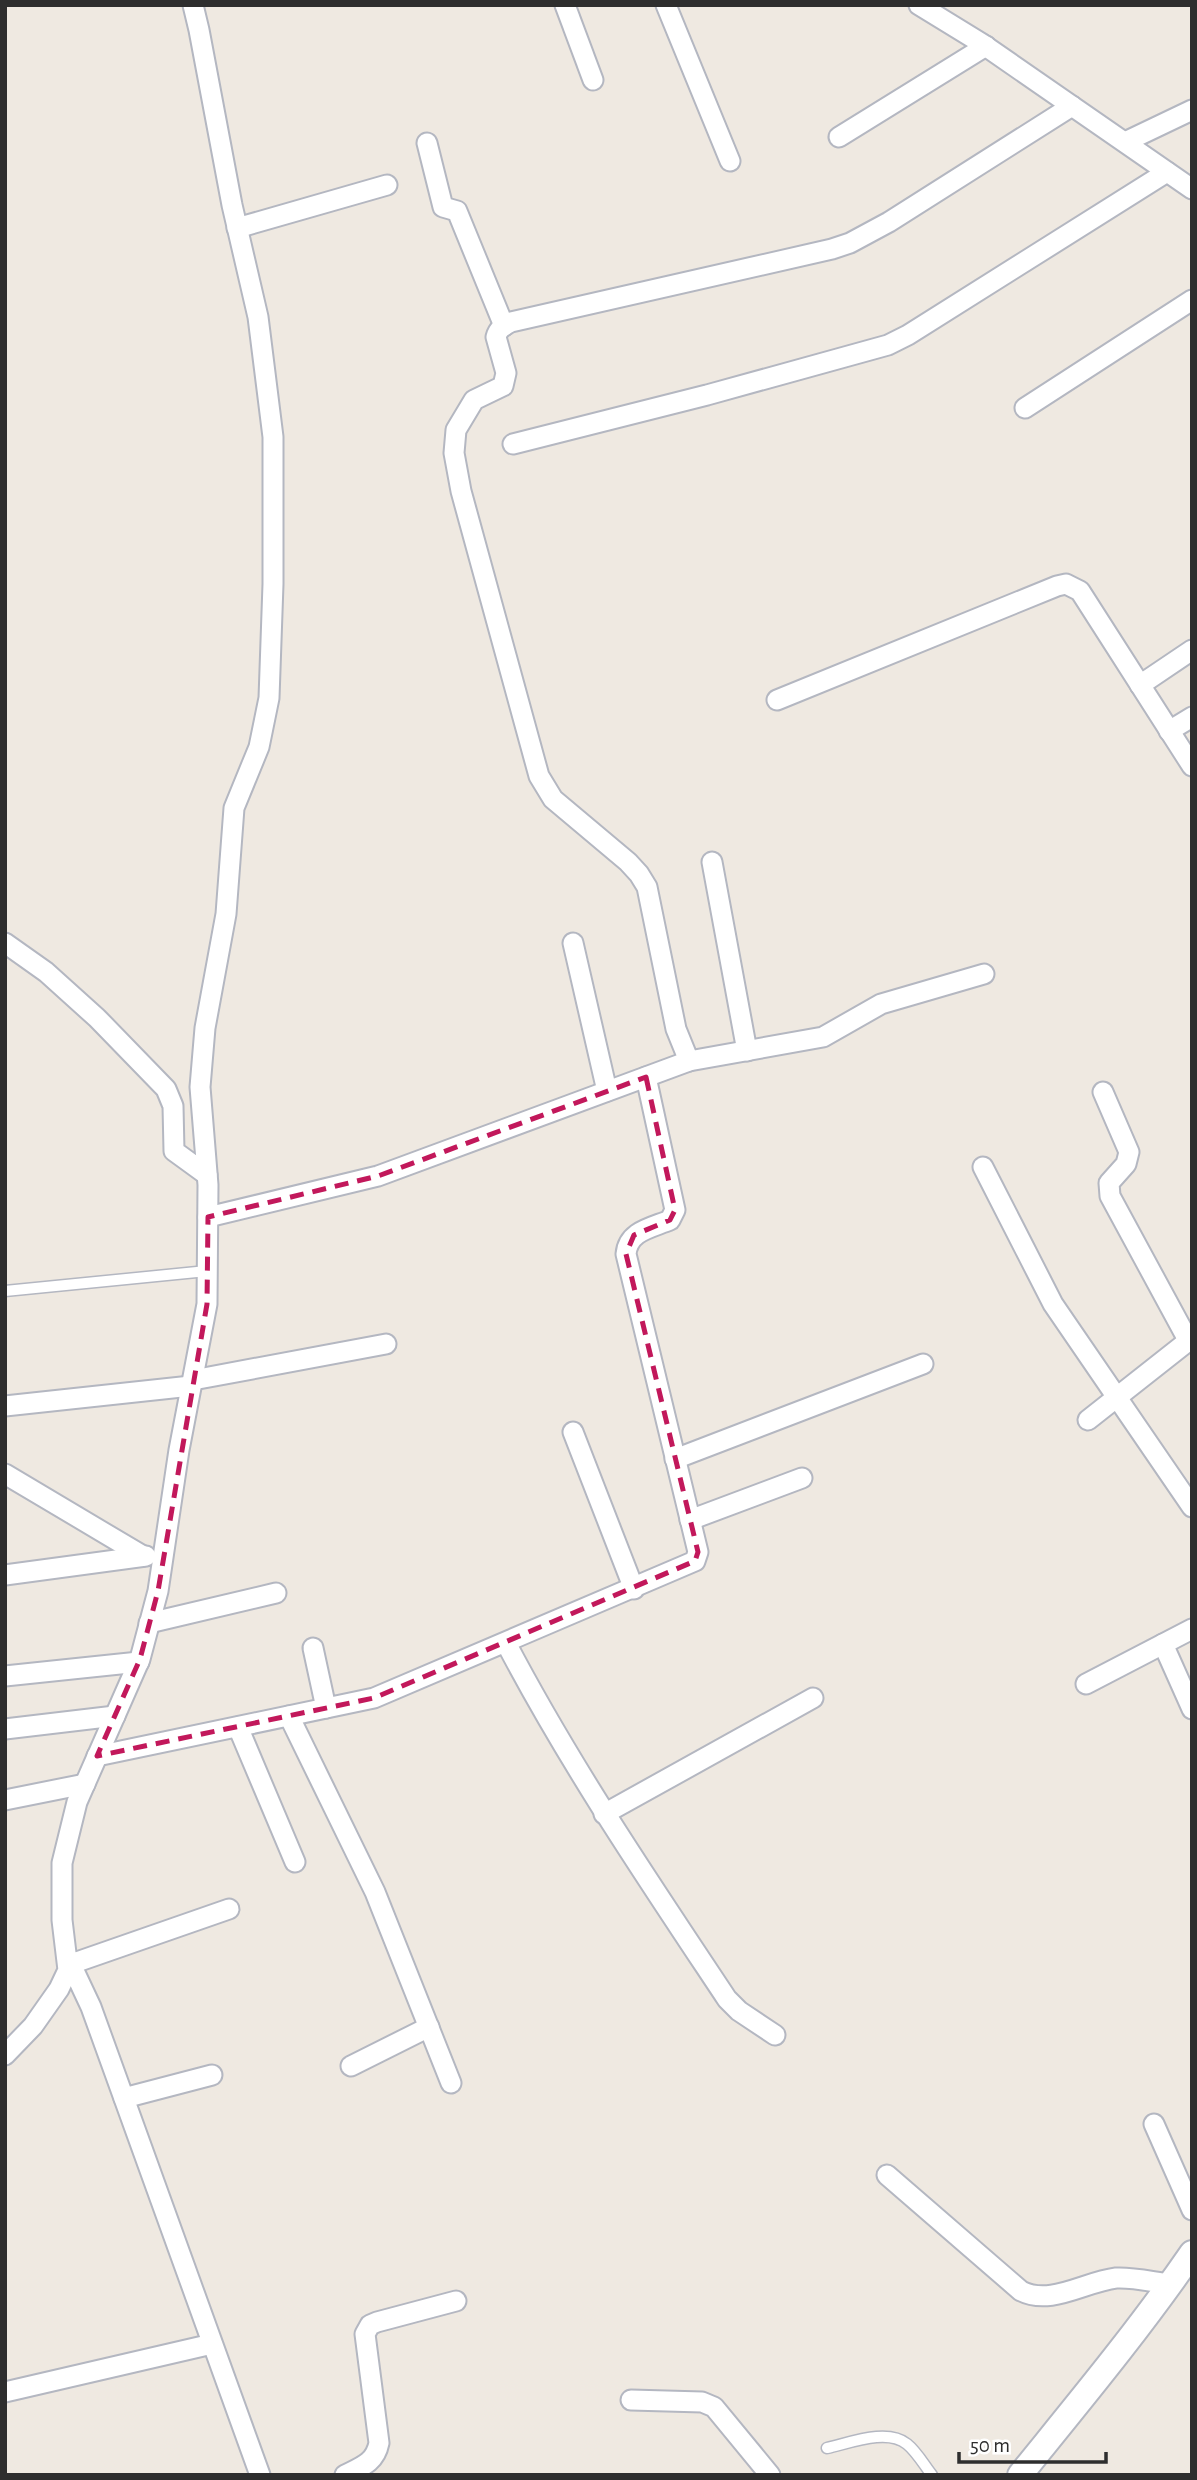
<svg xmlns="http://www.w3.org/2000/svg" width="1197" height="2480" viewBox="0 0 1197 2480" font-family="'Alegreya Sans',sans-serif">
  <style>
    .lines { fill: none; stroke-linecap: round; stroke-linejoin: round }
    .service-casing { stroke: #b4b7c1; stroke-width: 13 }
    .minor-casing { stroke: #b4b7c1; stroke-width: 23 }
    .tertiary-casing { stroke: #b4b7c1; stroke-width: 28 }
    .service { stroke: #fff; stroke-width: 10 }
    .minor { stroke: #fff; stroke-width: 19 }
    .tertiary { stroke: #fff; stroke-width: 24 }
    .marked { fill: none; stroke: #c2185b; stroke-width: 5; stroke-dasharray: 14 9; stroke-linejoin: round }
  </style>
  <rect width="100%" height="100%" fill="#efe9e1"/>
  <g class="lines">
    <defs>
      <g id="service">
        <path d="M 5,1291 L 207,1271"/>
        <path d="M 827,2448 C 850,2443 887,2428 907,2444 C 917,2452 924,2465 932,2475"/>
      </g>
      <g id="minor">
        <path d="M 565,5 L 593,80"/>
        <path d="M 666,5 L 730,161"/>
        <path d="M 919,5 L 981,43 L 1192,189"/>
        <path d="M 839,137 L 986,46"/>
        <path d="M 1125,142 L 1192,110"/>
        <path d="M 427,143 L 443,207 L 457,211 L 504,326"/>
        <path d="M 237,228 L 387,185"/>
        <path d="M 1025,408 L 1192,300"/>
        <path d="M 513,444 L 707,395 L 888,345 L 908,335 L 1167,172"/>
        <path d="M 1140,685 L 1192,650"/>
        <path d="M 777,700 L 1057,586 L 1066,584 L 1080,591 L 1192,766"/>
        <path d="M 1169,731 L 1192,717"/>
        <path d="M 712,862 L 747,1051"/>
        <path d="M 5,943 L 46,972 L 97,1018 L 166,1089 L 173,1106 L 174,1151 L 207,1175"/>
        <path d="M 573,943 L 607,1091"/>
        <path d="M 689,1061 L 676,1029 L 647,887 L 639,874 L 628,862 L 553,799 L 539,776 L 461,491 L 454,453 L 456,430 L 474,400 L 503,386 L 506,373 L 496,337 C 498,329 503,326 511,322 L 832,249 L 850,243 L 889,222 L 1072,106"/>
        <path d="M 1103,1092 L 1129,1152 L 1126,1164 L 1109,1183 L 1110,1196 L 1188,1340"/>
        <path d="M 983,1167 L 1053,1304 L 1192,1507"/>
        <path d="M 208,1217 L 378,1176 L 689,1061 L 823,1037 L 881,1004 L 984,974"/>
        <path d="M 193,1380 L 386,1344"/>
        <path d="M 5,1406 L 191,1386"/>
        <path d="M 1088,1420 L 1192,1338"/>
        <path d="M 573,1432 L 634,1589"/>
        <path d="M 675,1459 L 923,1364"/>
        <path d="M 5,1474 L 143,1556"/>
        <path d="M 690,1520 L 802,1478"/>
        <path d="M 5,1575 L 146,1556"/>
        <path d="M 149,1623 L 276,1593"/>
        <path d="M 506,1643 C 571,1767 650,1883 727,1999 L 739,2011 L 775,2035"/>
        <path d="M 1163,1644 L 1192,1709"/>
        <path d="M 313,1648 L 326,1708"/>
        <path d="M 5,1676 L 139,1662"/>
        <path d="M 1086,1684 L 1192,1629"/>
        <path d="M 289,1716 L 375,1892 L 451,2083"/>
        <path d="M 238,1727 L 295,1862"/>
        <path d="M 5,1729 L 115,1716"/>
        <path d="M 97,1756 L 374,1698 L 695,1561 L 698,1552 L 626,1254 C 628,1231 651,1228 670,1220 L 675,1210 L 646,1077"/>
        <path d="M 5,1800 L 85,1784"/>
        <path d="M 604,1814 L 813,1698"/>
        <path d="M 68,1958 L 91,2007 L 260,2475"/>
        <path d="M 71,1964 L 229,1909"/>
        <path d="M 5,2055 L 33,2026 L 59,1989 L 68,1970 L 62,1920 L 62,1863 L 77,1802 L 140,1659 L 158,1591 L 179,1450 L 207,1304 L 208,1185 L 200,1087 L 205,1028 L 226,914 L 234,808 L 259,747 L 269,698 L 273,584 L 273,437 L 258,317 L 232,205 L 199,30 L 193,5"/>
        <path d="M 351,2066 L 429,2027"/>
        <path d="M 124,2098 L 212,2075"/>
        <path d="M 1154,2124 L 1192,2210"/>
        <path d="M 887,2175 L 1021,2291 C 1051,2306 1084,2282 1116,2278 C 1133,2277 1153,2282 1170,2284"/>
        <path d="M 5,2392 L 212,2344"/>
        <path d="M 631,2400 L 702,2402 L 714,2407 L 770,2475"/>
        <path d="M 345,2475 C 361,2467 375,2463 379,2443 L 365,2334 L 370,2325 L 377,2322 L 456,2301"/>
      </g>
      <path id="tertiary" d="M 1020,2475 C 1079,2402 1139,2330 1192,2253"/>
    </defs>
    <use href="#service" class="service-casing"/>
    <use href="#minor" class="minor-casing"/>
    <use href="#tertiary" class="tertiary-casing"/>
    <use href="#service" class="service"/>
    <use href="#minor" class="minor"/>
    <use href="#tertiary" class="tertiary"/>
  </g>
  <path class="marked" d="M 646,1077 L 675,1210 L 670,1220 L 634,1235 L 626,1254 L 698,1552 L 695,1561 L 374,1698 L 97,1756 L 140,1659 L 158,1591 L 207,1304 L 208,1217 L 378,1176 Z"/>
  <rect width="1197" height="2480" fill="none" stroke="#2e2e2e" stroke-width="14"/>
  <path d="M959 2452v10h147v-10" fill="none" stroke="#2e2e2e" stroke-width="3.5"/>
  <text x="970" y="2452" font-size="21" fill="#2e2e2e" stroke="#ffffff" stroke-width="5" paint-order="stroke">50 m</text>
</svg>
